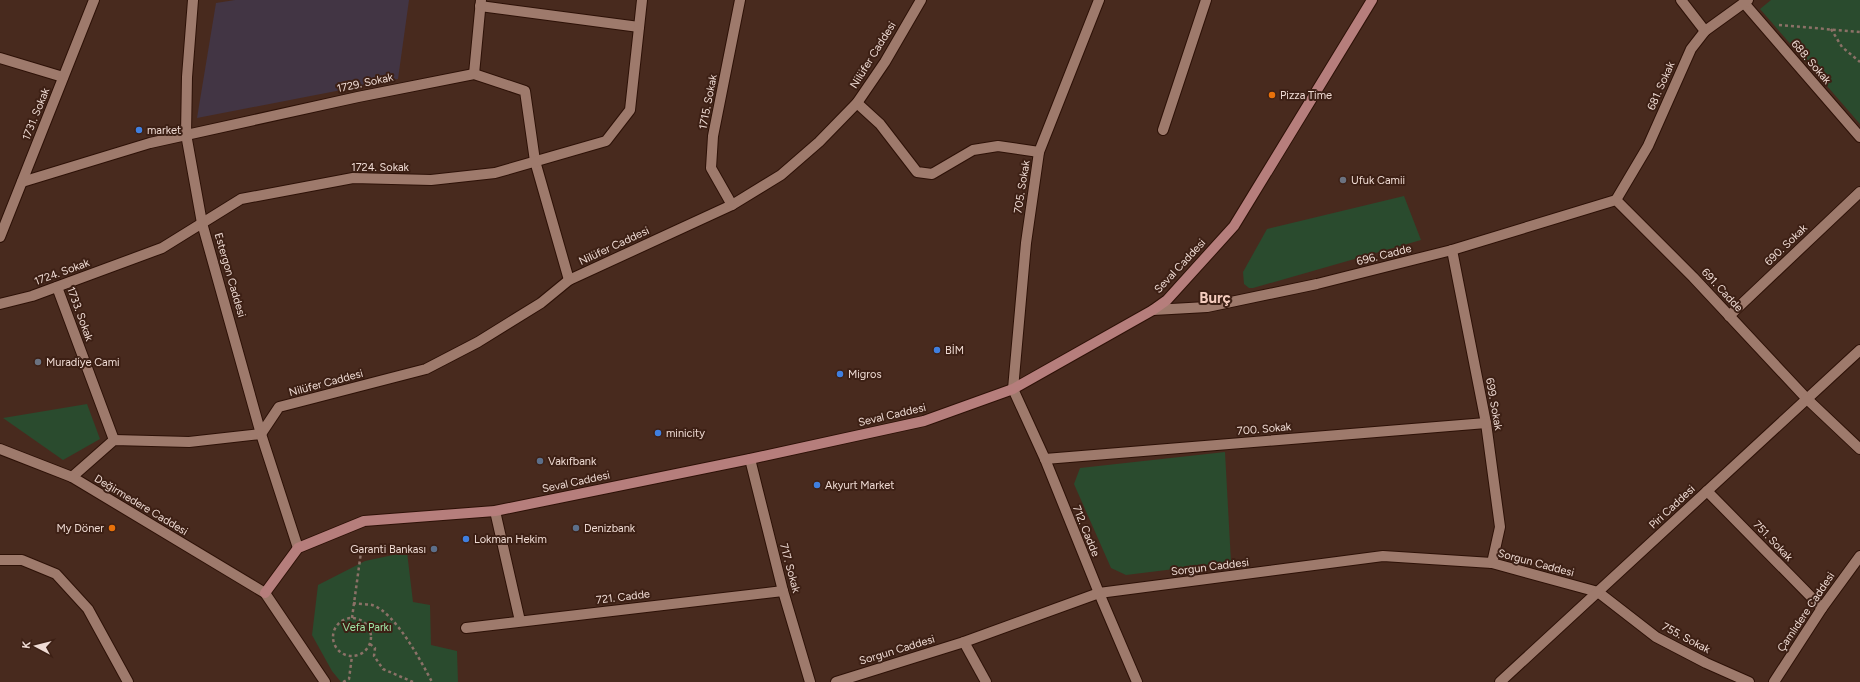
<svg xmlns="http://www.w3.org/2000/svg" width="1860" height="682" viewBox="0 0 1860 682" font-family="Figtree,sans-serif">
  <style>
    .education { fill: #423544 }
    .green { fill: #2a4b2e }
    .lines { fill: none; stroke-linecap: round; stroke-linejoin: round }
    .minor-casing { stroke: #2d1107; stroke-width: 12 }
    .tertiary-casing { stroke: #2d1107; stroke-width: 12 }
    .secondary-casing { stroke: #2d1107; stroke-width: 12 }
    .path { stroke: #8b7167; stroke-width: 2.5; stroke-dasharray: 3 3; stroke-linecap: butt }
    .minor { stroke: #9e7a6c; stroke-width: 10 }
    .tertiary { stroke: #9e7a6c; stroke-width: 10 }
    .secondary { stroke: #b67e7c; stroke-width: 10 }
    .food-dot { fill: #e8710a; stroke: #3d2015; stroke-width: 1.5 }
    .shop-dot { fill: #3f7fe0; stroke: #3d2015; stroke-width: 1.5 }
    .worship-dot { fill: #6b7280; stroke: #3d2015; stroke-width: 1.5 }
    .service-dot { fill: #5c6f8a; stroke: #3d2015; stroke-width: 1.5 }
    .labels { text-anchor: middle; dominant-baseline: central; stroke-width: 4; stroke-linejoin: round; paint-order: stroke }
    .street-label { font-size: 11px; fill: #efdbd4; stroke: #3d2015 }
    .poi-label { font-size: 11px; fill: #efdbd4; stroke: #3d2015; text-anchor: start }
    .park-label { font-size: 11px; fill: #9fe6a7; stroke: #3d2015 }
    .district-label { font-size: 15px; font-weight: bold; fill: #f4ccbe; stroke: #3d2015 }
  </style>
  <rect width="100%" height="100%" fill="#482a1e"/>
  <path class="education" d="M 235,0 L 409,0 L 398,79 L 197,118 L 216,3 Z"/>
  <g class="green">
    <path d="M 1771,0 L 1860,0 L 1860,124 L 1760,9 Z"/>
    <path d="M 1404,196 L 1421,240 L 1253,288 L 1249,288 L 1244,284 L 1243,272 L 1267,229 Z"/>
    <path d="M 87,404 L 100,439 L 63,460 L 3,418 Z"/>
    <path d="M 1225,452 L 1231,562 L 1126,575 L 1111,568 L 1074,484 L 1080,468 Z"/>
    <path d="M 407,552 L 413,602 L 430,605 L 431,645 L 457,651 L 458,682 L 341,682 L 332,671 L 312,635 L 318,585 L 365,561 Z"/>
  </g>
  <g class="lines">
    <defs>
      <g id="minor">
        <path d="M 1099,0 L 1039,152 L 1026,243 L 1013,389 L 1045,459 L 1099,593 L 1137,682"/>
        <path d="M 1681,0 L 1705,31"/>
        <path d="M 1744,3 L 1860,137"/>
        <path d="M 480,6 L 639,27"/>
        <path d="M 0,58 L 63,77"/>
        <path d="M 474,74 L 481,0"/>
        <path d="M 857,103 L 880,124 L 917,172 L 932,174 L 973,150 L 998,146 L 1039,152"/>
        <path d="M 1163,130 L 1206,0"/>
        <path d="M 22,182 L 150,143 L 358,97 L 474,74 L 525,91 L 535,161 L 569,280"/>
        <path d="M 732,205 L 711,168 L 713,136 L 740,0"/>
        <path d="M 0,237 L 94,0"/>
        <path d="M 1452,250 L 1486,423 L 1500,527 L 1492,563"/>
        <path d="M 57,287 L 114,440"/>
        <path d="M 0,304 L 32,296 L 162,248 L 241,199 L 353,178 L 431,180 L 495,173 L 606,141 L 630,110 L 642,0"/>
        <path d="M 1153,310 L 1207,307 L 1317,284 L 1452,250 L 1616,200 L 1693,277 L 1807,399 L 1860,449"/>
        <path d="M 1729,316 L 1860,192"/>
        <path d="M 750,459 L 783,591 L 810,682"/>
        <path d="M 1045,459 L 1486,423"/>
        <path d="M 72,477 L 114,440 L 189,442 L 261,434"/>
        <path d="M 1707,491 L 1822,608"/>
        <path d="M 495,511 L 520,621"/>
        <path d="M 0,560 L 22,560 L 56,574 L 88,609 L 128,682"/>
        <path d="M 1598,592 L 1656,637 L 1706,663 L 1749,682"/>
        <path d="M 466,628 L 783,591"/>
        <path d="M 964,642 L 986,682"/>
        <path d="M 1774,682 L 1822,608 L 1860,556"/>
      </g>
      <g id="tertiary">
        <path d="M 193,0 L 187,77 L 186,134 L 202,223 L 261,434 L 298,548"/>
        <path d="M 1616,200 L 1648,146 L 1691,49 L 1705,31 L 1748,0"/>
        <path d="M 261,434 L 279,407 L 426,369 L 478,342 L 541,303 L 569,280 L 732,205 L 781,175 L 819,142 L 857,103 L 885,62 L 921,0"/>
        <path d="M 0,449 L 72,477 L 265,593 L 325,682"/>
        <path d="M 836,682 L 964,642 L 1099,593 L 1383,556 L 1492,563 L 1598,592"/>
        <path d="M 1500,682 L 1860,350"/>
      </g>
      <path id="secondary" d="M 265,593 L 298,548 L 364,521 L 495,511 L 750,459 L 924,421 L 1013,389 L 1153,310 L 1167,300 L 1234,226 L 1372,0"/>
    </defs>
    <use href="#minor" class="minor-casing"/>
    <use href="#tertiary" class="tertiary-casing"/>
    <use href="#secondary" class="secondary-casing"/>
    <g class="path">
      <path d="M 1779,25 L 1860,32"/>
      <path d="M 1831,29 L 1842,47 L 1860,62"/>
      <path d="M 353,603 C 359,604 366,604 372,605 C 395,612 421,661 432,682"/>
      <path d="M 352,618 L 361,552"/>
      <circle cx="352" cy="637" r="19"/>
      <path d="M 370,644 L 375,648 L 374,656 L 383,669 L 413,682"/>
      <path d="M 343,682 L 349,679 L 352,656"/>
    </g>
    <use href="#minor" class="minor"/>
    <use href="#tertiary" class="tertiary"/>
    <use href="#secondary" class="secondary"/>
  </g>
  <g class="food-dot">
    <circle cx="1272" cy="95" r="4"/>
    <circle cx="112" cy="528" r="4"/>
  </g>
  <g class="shop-dot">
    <circle cx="139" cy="130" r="4"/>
    <circle cx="937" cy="350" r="4"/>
    <circle cx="840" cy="374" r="4"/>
    <circle cx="658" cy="433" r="4"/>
    <circle cx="817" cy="485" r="4"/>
    <circle cx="466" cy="539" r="4"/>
  </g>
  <g class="worship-dot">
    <circle cx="1343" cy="180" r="4"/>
    <circle cx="38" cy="362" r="4"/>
  </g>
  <g class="service-dot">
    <circle cx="540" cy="461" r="4"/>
    <circle cx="576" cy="528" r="4"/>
    <circle cx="434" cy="549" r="4"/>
  </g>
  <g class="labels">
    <g class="street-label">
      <text transform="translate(873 55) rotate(-58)">Nilüfer Caddesi</text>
      <text transform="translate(1811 62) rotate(49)">688. Sokak</text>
      <text transform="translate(365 83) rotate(-12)">1729. Sokak</text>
      <text transform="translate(1661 86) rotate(-66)">681. Sokak</text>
      <text transform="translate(708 102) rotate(-79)">1715. Sokak</text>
      <text transform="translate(36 114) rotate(-68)">1731. Sokak</text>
      <text x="380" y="167">1724. Sokak</text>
      <text transform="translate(1022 187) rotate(-81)">705. Sokak</text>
      <text transform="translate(1786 245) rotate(-44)">690. Sokak</text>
      <text transform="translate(614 246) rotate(-25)">Nilüfer Caddesi</text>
      <text transform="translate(1384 255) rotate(-14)">696. Cadde</text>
      <text transform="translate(1180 266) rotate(-47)">Seval Caddesi</text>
      <text transform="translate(62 272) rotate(-20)">1724. Sokak</text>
      <text transform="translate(230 275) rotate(74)">Estergon Caddesi</text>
      <text transform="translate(1722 290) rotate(47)">691. Cadde</text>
      <text transform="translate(80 314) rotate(70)">1733. Sokak</text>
      <text transform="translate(326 383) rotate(-15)">Nilüfer Caddesi</text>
      <text transform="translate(1494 404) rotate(80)">699. Sokak</text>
      <text transform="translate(892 415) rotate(-13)">Seval Caddesi</text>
      <text transform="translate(1264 429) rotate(-5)">700. Sokak</text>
      <text transform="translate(576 482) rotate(-12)">Seval Caddesi</text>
      <text transform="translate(141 505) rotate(31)">Değirmedere Caddesi</text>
      <text transform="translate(1672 507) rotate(-43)">Piri Caddesi</text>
      <text transform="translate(1086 531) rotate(68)">712. Cadde</text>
      <text transform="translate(1773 541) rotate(46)">751. Sokak</text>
      <text transform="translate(1536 563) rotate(15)">Sorgun Caddesi</text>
      <text transform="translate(1210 567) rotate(-7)">Sorgun Caddesi</text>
      <text transform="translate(790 568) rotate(75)">717. Sokak</text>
      <text transform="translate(623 597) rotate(-7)">721. Cadde</text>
      <text transform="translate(1806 612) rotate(-56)">Çamlıdere Caddesi</text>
      <text transform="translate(1686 638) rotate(28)">755. Sokak</text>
      <text transform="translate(897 650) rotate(-17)">Sorgun Caddesi</text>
    </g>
    <g class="poi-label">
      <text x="1280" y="95">Pizza Time</text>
      <text x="147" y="130">market</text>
      <text x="1351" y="180">Ufuk Camii</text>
      <text x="945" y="350">BİM</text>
      <text x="46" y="362">Muradiye Cami</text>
      <text x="848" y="374">Migros</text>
      <text x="666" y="433">minicity</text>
      <text x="548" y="461">Vakıfbank</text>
      <text x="825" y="485">Akyurt Market</text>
      <text x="104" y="528" text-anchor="end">My Döner</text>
      <text x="584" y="528">Denizbank</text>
      <text x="474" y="539">Lokman Hekim</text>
      <text x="426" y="549" text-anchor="end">Garanti Bankası</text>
    </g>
    <g class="park-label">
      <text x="367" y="627">Vefa Parkı</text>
    </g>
    <g class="district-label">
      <text x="1215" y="298">Burç</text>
    </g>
  </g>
  <g transform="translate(36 646) rotate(277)" stroke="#3d2015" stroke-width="3" paint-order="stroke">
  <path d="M0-3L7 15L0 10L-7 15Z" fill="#efdbd4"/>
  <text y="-6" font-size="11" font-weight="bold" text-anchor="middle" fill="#efdbd4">K</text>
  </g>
</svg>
